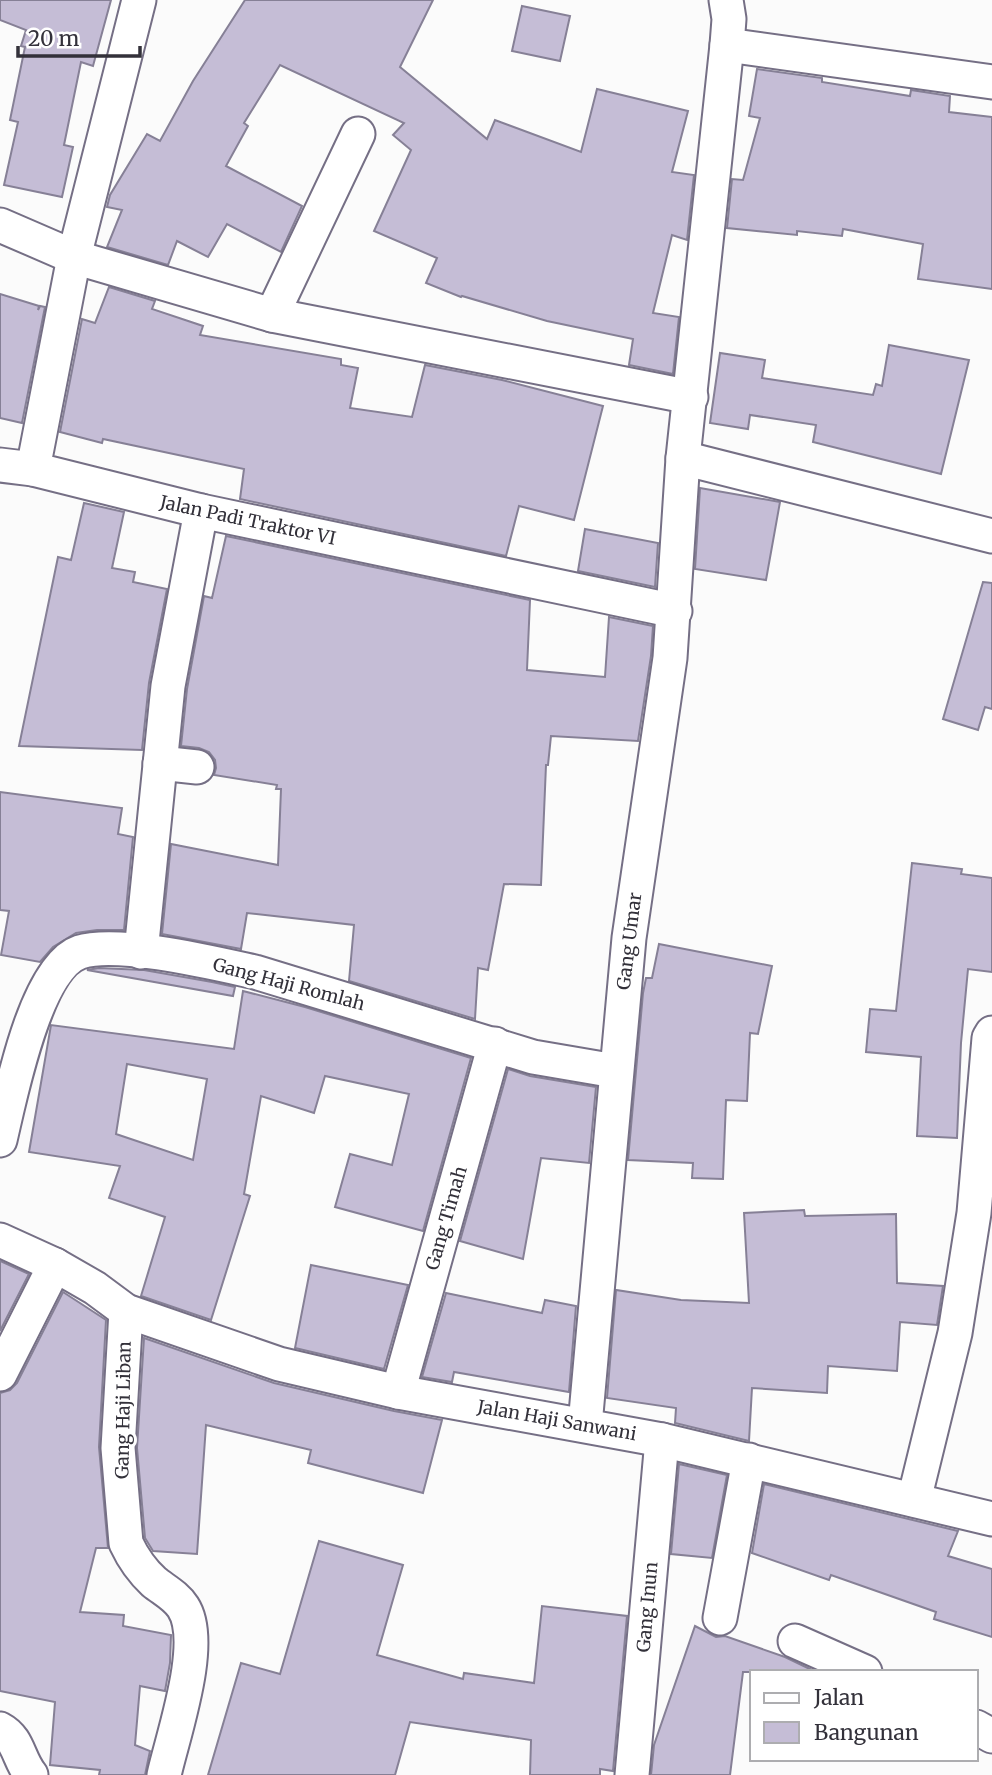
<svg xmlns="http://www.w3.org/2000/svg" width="992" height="1775" viewBox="0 0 992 1775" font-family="Merriweather,serif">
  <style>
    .building { fill: #c5bdd6; stroke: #868096; stroke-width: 2; fill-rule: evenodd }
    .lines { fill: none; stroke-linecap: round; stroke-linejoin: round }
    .minor-casing { stroke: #756f85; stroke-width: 37 }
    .minor { stroke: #fff; stroke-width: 33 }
    .labels { text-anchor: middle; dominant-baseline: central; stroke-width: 6; stroke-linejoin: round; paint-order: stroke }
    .street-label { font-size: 18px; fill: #33313a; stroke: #fff }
  </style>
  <rect width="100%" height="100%" fill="#fbfbfb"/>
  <g class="building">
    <path d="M 0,0 L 111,0 L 93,66 L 81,62 L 64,145 L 73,147 L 62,197 L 4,185 L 18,122 L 10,120 L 25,47 L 21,46 L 26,30 L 0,20 Z"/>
    <path d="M 245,0 L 433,0 L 400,67 L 487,139 L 495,120 L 581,152 L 597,89 L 688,111 L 672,172 L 694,175 L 687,240 L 672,235 L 653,313 L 679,317 L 673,374 L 629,365 L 633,339 L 547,321 L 462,296 L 461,297 L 426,283 L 437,258 L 374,231 L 411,150 L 393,135 L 404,123 L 280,65 L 244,123 L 248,126 L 226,166 L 302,206 L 281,252 L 227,224 L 208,257 L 177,241 L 168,265 L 107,247 L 122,210 L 107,207 L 110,195 L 147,134 L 160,141 L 193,81 Z"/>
    <path d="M 522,6 L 570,16 L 560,61 L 512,51 Z"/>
    <path d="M 757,69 L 822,78 L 822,82 L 910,96 L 911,90 L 950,96 L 949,112 L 992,117 L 992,289 L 918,279 L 923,244 L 843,229 L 842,236 L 797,231 L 797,235 L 727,228 L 732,179 L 743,180 L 760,118 L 749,116 Z"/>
    <path d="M 109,287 L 155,301 L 152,309 L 203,326 L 200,335 L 341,359 L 341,365 L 358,368 L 350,408 L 412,417 L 425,365 L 502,380 L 603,406 L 574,520 L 519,506 L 506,556 L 240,499 L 244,469 L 103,439 L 102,443 L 60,432 L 82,319 L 95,323 Z"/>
    <path d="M 0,294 L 39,306 L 38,310 L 40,306 L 45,307 L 22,423 L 0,418 Z"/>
    <path d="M 889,345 L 969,360 L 941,474 L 813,442 L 816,425 L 750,415 L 748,429 L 710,423 L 720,353 L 765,360 L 762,378 L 873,395 L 876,384 L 882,386 Z"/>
    <path d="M 700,488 L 780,502 L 766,580 L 695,569 Z"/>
    <path d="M 84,503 L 124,512 L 112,568 L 135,572 L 133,582 L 167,589 L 149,683 L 142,750 L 19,746 L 58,557 L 71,560 Z"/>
    <path d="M 585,529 L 658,543 L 655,587 L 578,571 Z"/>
    <path d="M 226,536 L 530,600 L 527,670 L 605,677 L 609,617 L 653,626 L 651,656 L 638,741 L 551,736 L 548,765 L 546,765 L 541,885 L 504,884 L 488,970 L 478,968 L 475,1019 L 349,981 L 354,925 L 247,913 L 241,949 L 162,934 L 171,844 L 278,865 L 281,789 L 276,789 L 277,785 L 214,775 L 216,768 L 215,760 L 209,752 L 199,748 L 181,746 L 187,689 L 204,596 L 212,598 Z"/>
    <path d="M 983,582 L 992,583 L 992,709 L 985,707 L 978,730 L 943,719 Z"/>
    <path d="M 0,792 L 122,808 L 118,834 L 133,837 L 124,930 L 97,930 L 76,933 L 53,947 L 40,962 L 1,955 L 9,911 L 0,910 Z"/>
    <path d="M 912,863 L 962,869 L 961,874 L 992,878 L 992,972 L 968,969 L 961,1043 L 957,1138 L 917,1136 L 921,1057 L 866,1052 L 870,1009 L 896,1011 Z"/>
    <path d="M 659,944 L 772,966 L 758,1034 L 750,1033 L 747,1101 L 726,1100 L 723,1179 L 692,1178 L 693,1163 L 628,1160 L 643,993 L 646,978 L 652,978 Z"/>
    <path d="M 99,968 L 144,970 L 212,982 L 235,987 L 233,996 L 87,970 Z"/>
    <path d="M 243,991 L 305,1007 L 471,1058 L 423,1231 L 335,1207 L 350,1154 L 392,1165 L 409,1094 L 325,1076 L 314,1113 L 261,1096 L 244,1194 L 250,1196 L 211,1320 L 141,1296 L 165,1217 L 109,1198 L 120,1166 L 29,1152 L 51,1025 L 234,1049 ZM 127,1064 L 207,1079 L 193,1160 L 116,1134 Z"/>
    <path d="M 508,1069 L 530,1076 L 596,1087 L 589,1163 L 541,1158 L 523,1259 L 460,1241 Z"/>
    <path d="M 804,1210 L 805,1216 L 896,1214 L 897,1283 L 943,1286 L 937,1325 L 900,1322 L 897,1371 L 828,1366 L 827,1393 L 752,1388 L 749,1441 L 675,1423 L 676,1408 L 607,1398 L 616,1290 L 681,1300 L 749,1303 L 744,1213 Z"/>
    <path d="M 0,1261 L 29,1274 L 0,1331 Z"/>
    <path d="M 311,1265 L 408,1285 L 384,1369 L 295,1348 Z"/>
    <path d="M 63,1292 L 106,1320 L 99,1447 L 108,1548 L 96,1548 L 80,1612 L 124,1615 L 123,1626 L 171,1635 L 170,1663 L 165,1691 L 140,1686 L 135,1745 L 150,1751 L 145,1775 L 99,1775 L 100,1770 L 50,1765 L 55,1702 L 0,1691 L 0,1393 L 10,1390 L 17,1383 Z"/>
    <path d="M 446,1293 L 542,1313 L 545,1300 L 576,1306 L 569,1392 L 454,1372 L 452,1382 L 422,1377 Z"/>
    <path d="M 144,1338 L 274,1383 L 394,1411 L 442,1420 L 423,1493 L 308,1463 L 311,1450 L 206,1425 L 197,1554 L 153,1551 L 145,1538 L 137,1448 Z"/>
    <path d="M 679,1464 L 727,1475 L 712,1558 L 671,1554 Z"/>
    <path d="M 764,1484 L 958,1531 L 948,1556 L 992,1569 L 992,1637 L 934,1619 L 936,1612 L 831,1575 L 829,1580 L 752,1553 Z"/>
    <path d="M 319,1541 L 403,1565 L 377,1655 L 463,1679 L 464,1673 L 534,1683 L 542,1606 L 627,1616 L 613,1771 L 600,1769 L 600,1775 L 530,1775 L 531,1740 L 410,1722 L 395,1775 L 208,1775 L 241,1663 L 280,1674 Z"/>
    <path d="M 695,1626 L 716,1637 L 725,1636 L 785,1657 L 812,1670 L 812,1672 L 743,1672 L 730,1775 L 651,1775 L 654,1745 Z"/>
  </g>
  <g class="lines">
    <defs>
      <g id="minor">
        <path d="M 139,0 L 74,257 L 33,469 L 201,511 L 675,611"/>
        <path d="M 727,45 L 992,82"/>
        <path d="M 0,225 L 74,257 L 272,315 L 691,397"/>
        <path d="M 272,315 L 358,134"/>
        <path d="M 683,458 L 992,536"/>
        <path d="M 0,465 L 33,469"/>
        <path d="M 160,763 L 197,767"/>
        <path d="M 141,952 L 168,686 L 201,511"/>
        <path d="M 0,1140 C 10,1098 35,967 80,952 C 118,940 214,963 255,972 L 533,1057 L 615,1071"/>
        <path d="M 0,1240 L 55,1265 L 95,1288 L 126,1311 L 279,1364 L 398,1392 L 662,1440 L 992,1519"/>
        <path d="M 126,1311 L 118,1448 L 126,1543 C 133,1558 142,1571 154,1582 C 164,1590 176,1596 183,1607 C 206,1642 173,1735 164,1775"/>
        <path d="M 0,1374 L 55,1265"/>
        <path d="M 398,1392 L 495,1044"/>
        <path d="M 585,1425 L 629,938 L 670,658 L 683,458 L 727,45 L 729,19 L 726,0"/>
        <path d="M 914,1500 L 955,1333 L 974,1213 L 989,1038 L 992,1033"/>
        <path d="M 720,1618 L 749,1460"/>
        <path d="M 795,1641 L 865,1672"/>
        <path d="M 976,1727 L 992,1736"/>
        <path d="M 0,1729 C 19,1739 18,1759 31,1775"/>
        <path d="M 632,1775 L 662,1440"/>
      </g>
    </defs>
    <use href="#minor" class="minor-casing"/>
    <use href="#minor" class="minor"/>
  </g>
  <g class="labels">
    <g class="street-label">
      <text transform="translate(248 520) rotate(12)">Jalan Padi Traktor VI</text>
      <text transform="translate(629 941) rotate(-83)">Gang Umar</text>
      <text transform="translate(289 984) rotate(15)">Gang Haji Romlah</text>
      <text transform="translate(446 1218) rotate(-74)">Gang Timah</text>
      <text transform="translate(123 1410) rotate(-89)">Gang Haji Liban</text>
      <text transform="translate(557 1420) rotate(10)">Jalan Haji Sanwani</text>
      <text transform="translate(647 1607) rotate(-85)">Gang Inun</text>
    </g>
  </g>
  <rect x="750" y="1670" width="228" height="91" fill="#ffffff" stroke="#adadb0" stroke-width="2"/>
  <rect x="764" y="1693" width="35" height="10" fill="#ffffff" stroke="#adadb0" stroke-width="2"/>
  <text x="814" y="1705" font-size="21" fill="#33313a">Jalan</text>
  <rect x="764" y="1722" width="35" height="21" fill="#c5bdd6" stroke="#adadb0" stroke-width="2"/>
  <text x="814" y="1740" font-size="21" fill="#33313a">Bangunan</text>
  <path d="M18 46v10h122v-10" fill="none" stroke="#33313a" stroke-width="3.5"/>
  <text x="28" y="46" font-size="21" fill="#33313a" stroke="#ffffff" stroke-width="5" paint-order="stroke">20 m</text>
</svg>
